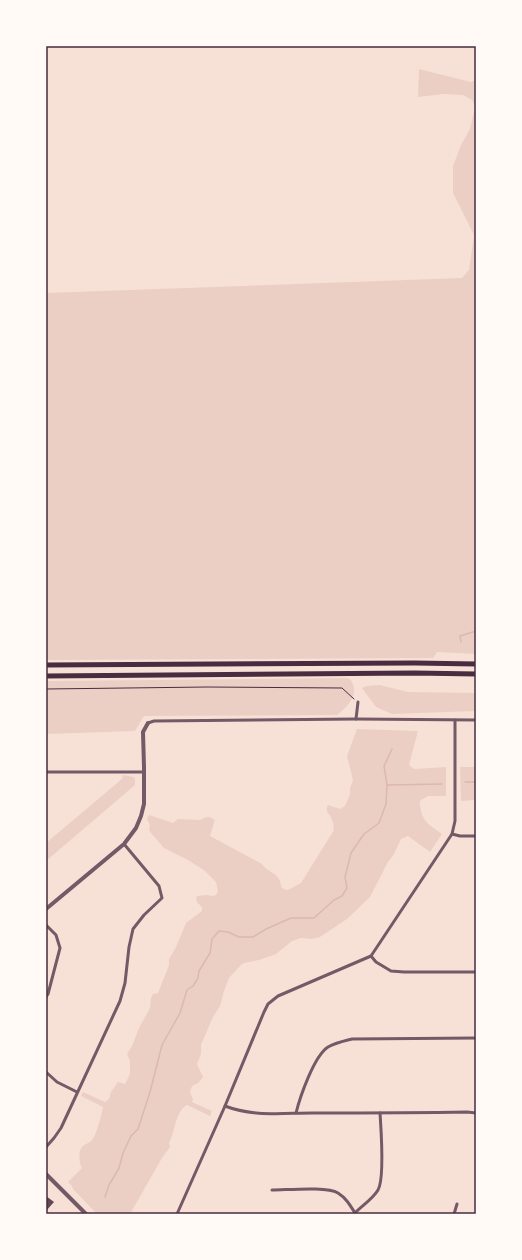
<svg xmlns="http://www.w3.org/2000/svg" width="522" height="1260" viewBox="0 0 522 1260" font-family="'DejaVu Sans',sans-serif">
  <style>
    .green { fill: #ebcfc5 }
    .lines { fill: none; stroke-linecap: round; stroke-linejoin: round }
    .stream { stroke: #dcb8b0; stroke-width: 1.5 }
    .building { fill: #644757 }
    .path { stroke: #4a2c40; stroke-width: 1 }
    .minor { stroke: #755966; stroke-width: 3 }
    .tertiary { stroke: #755966; stroke-width: 4 }
    .primary { stroke: #4a2c40; stroke-width: 5 }
    .neatline { fill: none; stroke: #4a2c40; stroke-width: 1.5 }
  </style>
  <rect width="100%" height="100%" fill="#f7e1d7"/>
  <g class="green">
    <path d="M 419,69 L 471,82 L 476,80 L 476,654 L 437,652 L 433,658 L 46,660 L 46,293 L 462,278 L 469,270 L 474,235 L 453,193 L 453,166 L 461,145 L 470,129 L 475,107 L 472,100 L 463,95 L 443,94 L 418,97 Z"/>
    <path d="M 346,678 L 350,679 C 361,694 348,706 337,715 L 144,716 L 135,731 L 46,734 L 46,681 Z"/>
    <path d="M 380,685 L 408,692 L 476,693 L 476,711 L 392,714 L 376,707 L 362,688 L 366,686 Z"/>
    <path d="M 357,729 L 418,731 L 409,765 L 414,769 L 446,767 L 446,796 L 428,796 L 421,800 C 419,804 420,805 421,810 C 422,822 433,827 442,834 L 430,852 L 408,836 L 401,839 L 394,854 L 388,862 L 370,897 L 347,919 L 320,937 L 312,939 L 301,938 L 292,941 L 276,954 L 259,960 L 244,963 L 241,965 L 229,978 L 224,991 L 220,1006 L 213,1017 L 201,1045 L 201,1054 L 197,1064 L 203,1077 L 198,1083 L 192,1086 L 190,1092 L 193,1099 L 192,1102 L 212,1111 L 210,1116 L 187,1105 C 174,1113 176,1131 169,1143 L 170,1147 L 162,1158 L 130,1214 L 97,1214 L 73,1189 L 72,1186 L 68,1182 L 82,1168 C 79,1163 78,1152 82,1147 C 86,1143 91,1143 94,1137 C 98,1128 101,1117 103,1107 L 81,1096 L 83,1092 L 105,1102 L 109,1099 L 111,1092 L 118,1082 L 125,1084 L 130,1074 L 130,1061 L 127,1054 L 132,1046 L 139,1028 L 150,1008 L 151,998 L 153,994 L 158,993 L 169,965 L 169,959 L 176,947 L 186,923 L 202,911 L 202,907 L 197,902 L 196,898 L 197,896 L 207,895 L 212,896 L 216,895 L 218,892 L 216,882 L 205,871 L 188,860 L 164,848 L 151,833 L 149,830 L 150,825 L 147,819 L 149,815 L 173,823 L 178,819 L 200,820 L 206,817 L 210,817 L 215,820 L 210,836 L 262,864 C 266,871 275,872 279,879 C 281,882 280,885 282,888 L 286,890 L 290,889 L 301,883 L 334,830 C 333,827 334,823 332,820 C 330,813 324,813 328,805 L 340,809 L 345,806 L 350,794 L 350,788 L 353,780 L 347,756 Z"/>
    <path d="M 460,767 L 476,767 L 476,800 L 461,801 Z"/>
    <path d="M 123,775 L 134,777 L 135,779 L 135,785 L 46,861 L 46,843 L 122,779 Z"/>
  </g>
  <g class="lines">
    <g class="stream">
      <path d="M 461,642 L 460,636 L 476,631"/>
      <path d="M 465,782 L 476,782"/>
      <path d="M 387,785 L 442,784"/>
      <path d="M 105,1197 L 109,1185 L 119,1168 L 123,1153 L 131,1136 L 138,1129 L 150,1092 L 162,1045 L 180,1013 L 187,990 L 193,986 L 198,978 L 199,971 L 210,953 L 212,939 L 219,931 L 228,932 L 239,937 L 253,937 L 266,929 L 291,918 L 314,918 L 334,900 L 342,896 L 347,888 L 345,877 L 351,853 L 364,834 L 379,823 L 386,804 L 387,785 L 384,766 L 392,749"/>
    </g>
  </g>
  <path class="building" d="M 46,1196 L 54,1202 L 46,1211 Z"/>
  <g class="lines">
    <path class="path" d="M 46,689 L 207,687 L 342,688 L 354,699"/>
    <g class="minor">
      <path d="M 356,719 L 358,702"/>
      <path d="M 148,723 L 154,721 L 356,719 L 476,720"/>
      <path d="M 46,772 L 144,772"/>
      <path d="M 452,834 L 460,836 L 476,836"/>
      <path d="M 46,925 L 56,935 L 60,948 L 48,994 L 46,997"/>
      <path d="M 371,956 L 376,962 L 391,971 L 404,972 L 476,972"/>
      <path d="M 46,1072 L 57,1082 L 77,1092"/>
      <path d="M 225,1106 C 253,1117 283,1113 312,1113 C 364,1113 415,1113 467,1112 L 476,1113"/>
      <path d="M 296,1113 C 300,1097 314,1056 328,1047 C 335,1043 344,1041 352,1039 L 476,1038"/>
      <path d="M 46,1147 L 54,1138 L 61,1128 L 120,1001 L 125,983 L 129,947 L 133,929 L 144,915 L 162,898 L 159,886 L 124,844"/>
      <path d="M 272,1190 C 287,1190 327,1186 338,1193 C 346,1198 350,1205 355,1213"/>
      <path d="M 177,1214 L 225,1106 L 264,1012 L 268,1004 L 278,996 L 371,956 L 452,834 L 455,821 L 455,720"/>
      <path d="M 354,1214 C 361,1206 372,1200 378,1190 C 385,1178 381,1130 380,1113"/>
      <path d="M 454,1214 L 457,1204"/>
    </g>
    <g class="tertiary">
      <path d="M 46,909 L 124,844 L 136,828 L 141,816 L 144,804 L 144,767 L 143,732 L 148,723"/>
      <path d="M 46,1174 L 86,1214"/>
    </g>
    <g class="primary">
      <path d="M 46,665 L 415,663 L 476,664"/>
      <path d="M 46,676 L 415,673 L 476,674"/>
    </g>
  </g>
  <rect width="522" height="1260" fill="none" stroke="#fffaf5" stroke-width="94"/>
  <rect x="47" y="47" width="428" height="1166" class="neatline"/>
</svg>
